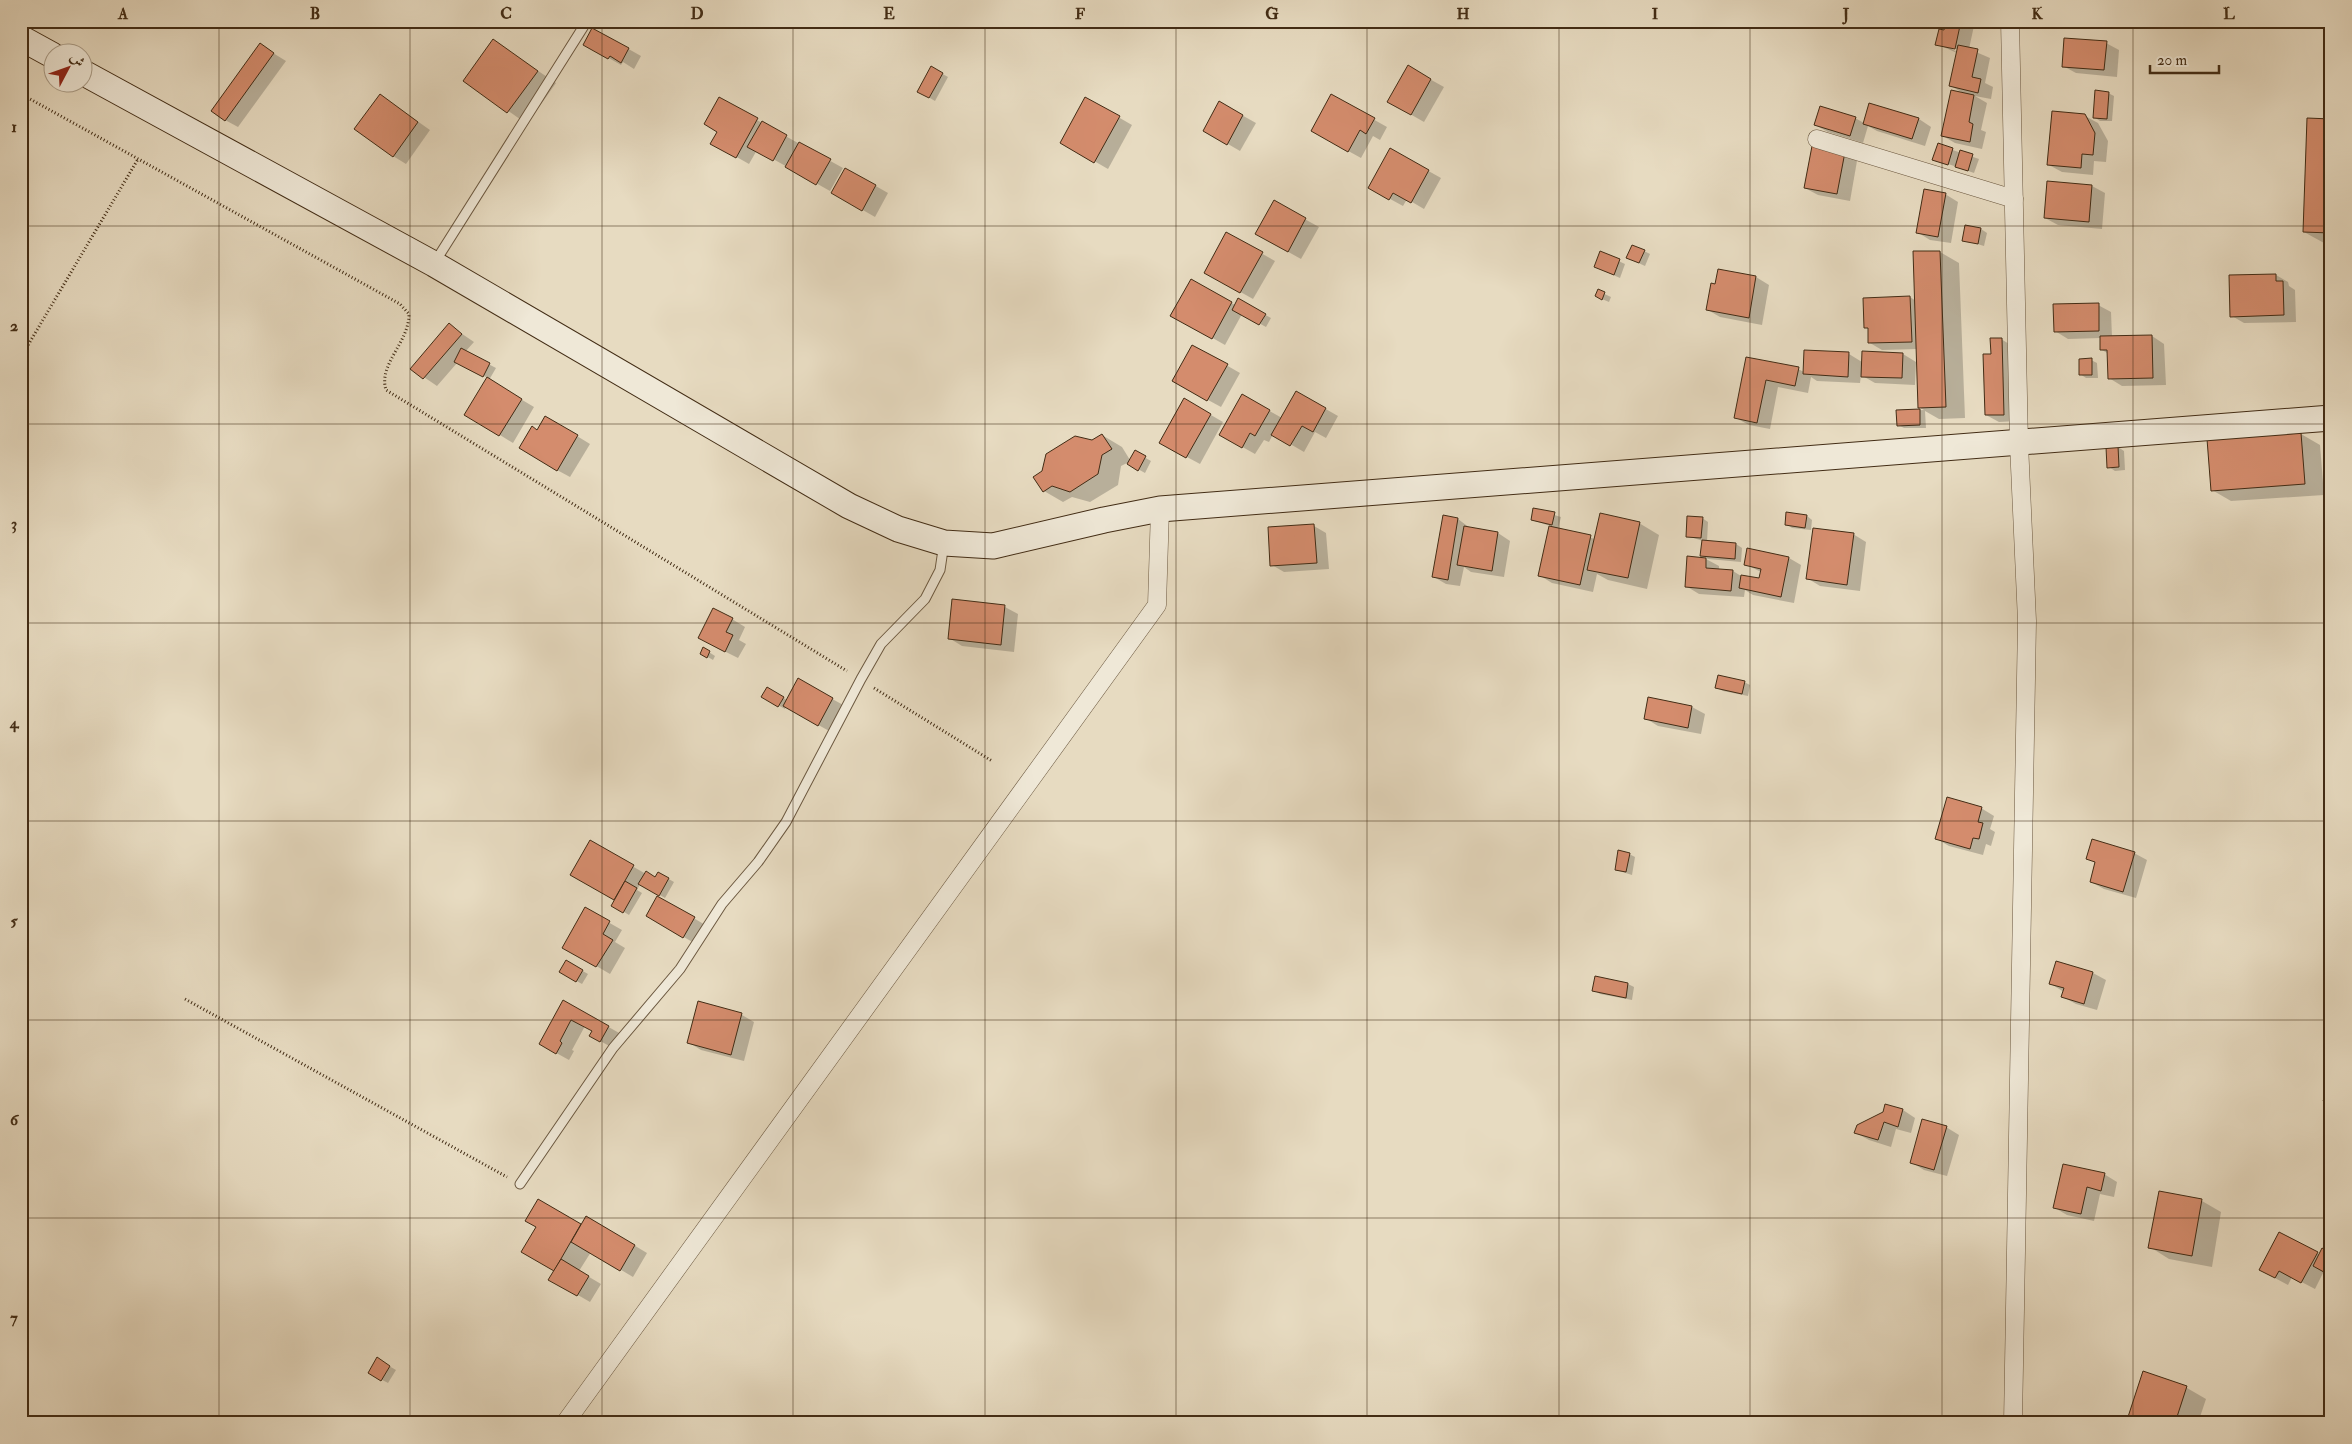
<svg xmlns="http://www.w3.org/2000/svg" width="2352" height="1444" viewBox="0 0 2352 1444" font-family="'IM FELL Double Pica',Amiri,serif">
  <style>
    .shadow { fill: #0003; fill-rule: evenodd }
    .building { fill: #d48c6d; stroke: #422c15 }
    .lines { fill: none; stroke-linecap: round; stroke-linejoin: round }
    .lane-casing { stroke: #6b5840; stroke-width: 11 }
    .street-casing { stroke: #6b5840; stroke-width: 19 }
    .secondary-casing { stroke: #422c15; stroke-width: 27 }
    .path { stroke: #422c15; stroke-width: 3; stroke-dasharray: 1 2.5; stroke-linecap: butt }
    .lane { stroke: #efe8d7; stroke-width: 9 }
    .street { stroke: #efe8d7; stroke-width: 18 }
    .secondary { stroke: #efe8d7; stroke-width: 25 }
    .grid { fill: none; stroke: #422c15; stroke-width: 1; stroke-opacity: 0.55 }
    .neatline { fill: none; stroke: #422c15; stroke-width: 2 }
    .grid-label { font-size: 16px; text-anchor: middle; font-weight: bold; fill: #422c15 }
  </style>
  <rect width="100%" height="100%" fill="#e7dbc1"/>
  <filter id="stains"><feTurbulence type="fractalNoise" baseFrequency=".004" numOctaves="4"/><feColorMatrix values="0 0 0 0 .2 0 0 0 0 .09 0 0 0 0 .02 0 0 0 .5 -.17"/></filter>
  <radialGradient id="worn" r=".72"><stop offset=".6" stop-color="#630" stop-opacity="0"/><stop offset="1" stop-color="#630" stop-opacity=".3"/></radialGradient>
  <g class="shadow">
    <path d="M 1948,21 L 1975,21 L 1969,49 L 1990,58 L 1985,83 L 1993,87 L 1991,99 L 1975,96 L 1987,103 L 1981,130 L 1986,132 L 1982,149 L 1955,143 L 1943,136 L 1963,93 L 1951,86 L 1957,53 L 1937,44 L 1945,32 ZM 1950,45 L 1958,50 L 1958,53 L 1949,47 Z"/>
    <path d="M 593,29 L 641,56 L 634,69 L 623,62 L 621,65 L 584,44 Z"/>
    <path d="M 494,41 L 556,83 L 527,124 L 465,81 Z"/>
    <path d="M 2106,43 L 2119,50 L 2117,77 L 2076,73 L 2063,66 Z"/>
    <path d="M 260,45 L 286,61 L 238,127 L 225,120 Z"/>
    <path d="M 1408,67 L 1444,87 L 1424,122 L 1389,102 Z"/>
    <path d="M 932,68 L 948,77 L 935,101 L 918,91 Z"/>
    <path d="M 2108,93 L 2114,96 L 2112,121 L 2100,121 L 2094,117 Z"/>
    <path d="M 380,95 L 430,130 L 406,164 L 393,156 Z"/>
    <path d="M 1332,96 L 1387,127 L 1380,140 L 1373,136 L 1361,158 L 1312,131 Z"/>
    <path d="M 1085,98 L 1132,125 L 1108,169 L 1061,142 Z"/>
    <path d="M 719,99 L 843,168 L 830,191 L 757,150 L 749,164 L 712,143 L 718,131 Z"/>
    <path d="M 1220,103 L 1256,123 L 1240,151 L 1204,130 Z"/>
    <path d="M 1870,105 L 1919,119 L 1931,127 L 1925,146 L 1877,131 L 1868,126 L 1863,143 L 1828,132 L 1815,125 L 1855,118 L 1864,123 Z"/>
    <path d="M 2085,116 L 2098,123 L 2108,141 L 2106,162 L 2094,161 L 2093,175 L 2062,172 L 2049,165 Z"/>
    <path d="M 2331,120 L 2331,243 L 2324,243 L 2304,232 Z"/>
    <path d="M 1938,145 L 1979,159 L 1974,173 L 1934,159 Z"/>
    <path d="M 1391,150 L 1441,178 L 1424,209 L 1407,199 L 1403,206 L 1370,188 Z"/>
    <path d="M 1844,154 L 1857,161 L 1850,201 L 1818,195 L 1805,188 Z"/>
    <path d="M 846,169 L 888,193 L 875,217 L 833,193 Z"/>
    <path d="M 2048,182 L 2092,186 L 2105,193 L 2102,229 L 2058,225 L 2045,218 Z"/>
    <path d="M 1945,194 L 1958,202 L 1951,243 L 1930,240 L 1917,232 Z"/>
    <path d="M 1274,202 L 1319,227 L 1301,259 L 1256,234 Z"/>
    <path d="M 1981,229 L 1987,233 L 1984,246 L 1964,240 Z"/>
    <path d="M 1227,234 L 1275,261 L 1253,299 L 1205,272 Z"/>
    <path d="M 1644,251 L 1650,254 L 1645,266 L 1634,261 Z"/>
    <path d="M 1940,252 L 1959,263 L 1965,418 L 1939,419 L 1925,411 L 1926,428 L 1904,428 L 1898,425 L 1898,411 L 1924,410 L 1920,408 L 1917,349 L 1882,350 L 1870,343 L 1869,329 L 1866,327 L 1910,297 L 1916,301 Z"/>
    <path d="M 1601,253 L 1625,264 L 1620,278 L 1595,267 Z"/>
    <path d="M 1719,270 L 1756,277 L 1769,285 L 1762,325 L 1720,317 L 1708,310 Z"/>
    <path d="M 2276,275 L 2288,282 L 2289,286 L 2295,290 L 2296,322 L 2244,323 L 2232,316 Z"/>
    <path d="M 1191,280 L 1235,305 L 1238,300 L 1271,318 L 1266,327 L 1242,314 L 1225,345 L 1172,315 Z"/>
    <path d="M 1598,291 L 1611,297 L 1609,302 L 1602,299 Z"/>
    <path d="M 2098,305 L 2111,312 L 2112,337 L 2152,336 L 2164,344 L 2166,385 L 2122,386 L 2109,378 L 2109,354 L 2102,350 L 2101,338 L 2068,339 L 2055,331 Z"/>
    <path d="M 449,325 L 474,342 L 465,352 L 496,368 L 489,380 L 534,407 L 513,443 L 466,414 L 488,378 L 457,363 L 437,386 L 412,369 Z"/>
    <path d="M 2001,339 L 2014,347 L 2017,421 L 1999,422 L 1986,415 L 1992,355 Z"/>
    <path d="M 1193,346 L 1240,373 L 1221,407 L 1173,381 Z"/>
    <path d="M 1863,353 L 1903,354 L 1916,362 L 1915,385 L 1875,383 L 1861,375 L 1860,383 L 1817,381 L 1811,377 L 1808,393 L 1778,387 L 1770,429 L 1749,425 L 1736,418 L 1747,359 L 1798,369 L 1804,372 L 1849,354 L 1862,362 Z"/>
    <path d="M 2091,360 L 2097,363 L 2098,378 L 2086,378 L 2080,374 Z"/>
    <path d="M 1296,392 L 1338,416 L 1326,438 L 1315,432 L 1304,452 L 1273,434 L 1269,442 L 1264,440 L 1255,454 L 1221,435 L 1243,396 L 1282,418 Z"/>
    <path d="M 1185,400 L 1223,422 L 1200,464 L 1161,443 Z"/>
    <path d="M 546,417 L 590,444 L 570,477 L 557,470 Z"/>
    <path d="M 2301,434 L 2320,445 L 2324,495 L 2231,501 L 2212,490 Z"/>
    <path d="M 1102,435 L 1122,447 L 1130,460 L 1135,452 L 1151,461 L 1145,473 L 1127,463 L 1121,466 L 1118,485 L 1090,502 L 1072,497 L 1063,502 L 1044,491 L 1093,442 Z"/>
    <path d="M 2118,447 L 2124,451 L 2125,470 L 2115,471 L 2109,467 Z"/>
    <path d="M 1534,509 L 1561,517 L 1558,529 L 1595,539 L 1639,523 L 1659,535 L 1647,589 L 1608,580 L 1597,574 L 1593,592 L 1552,583 L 1539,575 L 1550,526 L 1532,520 Z"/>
    <path d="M 1807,516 L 1812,520 L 1811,530 L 1792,528 L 1786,524 Z"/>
    <path d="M 1444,517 L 1458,519 L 1470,528 L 1498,533 L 1510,541 L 1504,577 L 1471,572 L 1464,567 L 1460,586 L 1446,584 L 1434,577 Z"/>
    <path d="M 1702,518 L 1708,522 L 1707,542 L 1736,544 L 1742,548 L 1741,562 L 1708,559 L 1702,555 L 1703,541 L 1687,536 Z"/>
    <path d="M 1314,526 L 1326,533 L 1329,569 L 1284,572 L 1272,565 Z"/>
    <path d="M 1853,534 L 1866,542 L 1860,591 L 1820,586 L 1807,578 Z"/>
    <path d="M 1789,558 L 1801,565 L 1794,603 L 1753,595 L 1745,590 L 1744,597 L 1699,594 L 1686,586 L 1706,559 L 1719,566 L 1719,570 L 1733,571 L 1741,576 L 1760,580 L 1761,572 L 1745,564 Z"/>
    <path d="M 1005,607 L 1018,614 L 1014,652 L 962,646 L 949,638 Z"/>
    <path d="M 732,619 L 745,627 L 739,640 L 746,644 L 738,658 L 712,645 Z"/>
    <path d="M 704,649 L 715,656 L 713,660 L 701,653 Z"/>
    <path d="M 798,680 L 845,706 L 831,732 L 786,707 L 785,709 L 763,697 L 767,689 L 787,700 Z"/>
    <path d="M 1744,682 L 1750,685 L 1748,696 L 1723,691 L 1717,688 Z"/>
    <path d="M 1649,699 L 1692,707 L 1705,714 L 1701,734 L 1658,726 L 1645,718 Z"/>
    <path d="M 1981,808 L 1994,816 L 1990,829 L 1995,832 L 1991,846 L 1986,844 L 1983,855 L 1949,846 L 1937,839 Z"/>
    <path d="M 590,842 L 646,874 L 656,878 L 658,873 L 674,882 L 665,898 L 640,884 L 637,890 L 642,893 L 629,915 L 613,905 L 615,900 L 572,875 Z"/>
    <path d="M 2134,853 L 2147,860 L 2136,898 L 2104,889 L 2091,882 L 2096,863 L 2088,858 Z"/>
    <path d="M 1629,854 L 1635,857 L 1632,875 L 1616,870 Z"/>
    <path d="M 658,897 L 707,926 L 696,944 L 647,916 Z"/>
    <path d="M 585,909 L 622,930 L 615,942 L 625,948 L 610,974 L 564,947 Z"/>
    <path d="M 567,962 L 588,974 L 582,984 L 561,972 Z"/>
    <path d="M 2056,962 L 2093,973 L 2106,980 L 2097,1010 L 2076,1004 L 2063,997 L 2064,992 L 2051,984 Z"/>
    <path d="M 1596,978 L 1628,984 L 1634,987 L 1632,1000 L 1600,994 L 1594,990 Z"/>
    <path d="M 564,1002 L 621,1034 L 613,1048 L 591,1036 L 593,1031 L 585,1026 L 572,1050 L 574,1051 L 569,1060 L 540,1044 Z"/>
    <path d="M 699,1003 L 742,1015 L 754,1022 L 744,1061 L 701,1050 L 688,1042 Z"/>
    <path d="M 1886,1106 L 1903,1110 L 1915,1118 L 1911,1133 L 1896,1129 L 1891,1147 L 1869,1140 L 1856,1133 L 1884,1113 Z"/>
    <path d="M 1946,1127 L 1959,1135 L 1947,1176 L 1924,1170 L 1911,1162 Z"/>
    <path d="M 2104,1174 L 2117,1182 L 2114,1197 L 2100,1194 L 2094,1221 L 2067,1215 L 2055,1208 Z"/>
    <path d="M 2160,1193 L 2202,1201 L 2221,1212 L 2212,1267 L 2169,1259 L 2150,1247 Z"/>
    <path d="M 538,1200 L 582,1226 L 587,1217 L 647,1253 L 633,1277 L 591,1252 L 579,1271 L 601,1284 L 590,1302 L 550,1279 L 555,1271 L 538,1227 Z"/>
    <path d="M 2279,1233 L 2320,1255 L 2324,1271 L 2315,1289 L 2292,1277 L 2288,1285 L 2273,1277 Z"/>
    <path d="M 377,1359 L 396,1370 L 388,1383 L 369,1373 Z"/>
    <path d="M 2144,1372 L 2187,1388 L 2206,1399 L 2198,1423 L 2127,1423 Z"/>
  </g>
  <g class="building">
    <path d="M 1946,21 L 1961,21 L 1955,49 L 1935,45 L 1939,29 L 1944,30 Z"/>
    <path d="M 592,28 L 629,48 L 621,63 L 610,56 L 608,59 L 583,45 Z"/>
    <path d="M 2064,38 L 2107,41 L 2104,70 L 2062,67 Z"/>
    <path d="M 493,39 L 538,71 L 507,113 L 463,81 Z"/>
    <path d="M 260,43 L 274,53 L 225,121 L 211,111 Z"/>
    <path d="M 1958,45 L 1978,49 L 1972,77 L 1981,79 L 1978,93 L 1949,86 Z"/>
    <path d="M 1408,65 L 1431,79 L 1411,115 L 1387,102 Z"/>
    <path d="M 931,66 L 943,73 L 929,98 L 917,92 Z"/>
    <path d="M 1951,90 L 1974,95 L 1969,122 L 1973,124 L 1970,142 L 1941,136 Z"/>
    <path d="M 2095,90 L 2109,92 L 2107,119 L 2093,118 Z"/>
    <path d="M 380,94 L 418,122 L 393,157 L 354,129 Z"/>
    <path d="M 1331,94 L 1375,118 L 1366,134 L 1360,130 L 1348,152 L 1311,131 Z"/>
    <path d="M 719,97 L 758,118 L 736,158 L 710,144 L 717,132 L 704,124 Z"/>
    <path d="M 1085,97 L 1120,116 L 1094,163 L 1060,143 Z"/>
    <path d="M 1219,101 L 1243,115 L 1227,145 L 1203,131 Z"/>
    <path d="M 1869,103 L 1919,118 L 1912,139 L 1863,124 Z"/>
    <path d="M 1820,106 L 1856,117 L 1850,136 L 1814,125 Z"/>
    <path d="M 2052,111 L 2085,114 L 2095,133 L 2093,155 L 2082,154 L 2081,168 L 2047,165 Z"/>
    <path d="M 2307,118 L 2331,119 L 2331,233 L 2303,232 Z"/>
    <path d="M 762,121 L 787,135 L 773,161 L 747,147 Z"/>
    <path d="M 799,142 L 831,159 L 816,185 L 785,167 Z"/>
    <path d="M 1938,143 L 1953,148 L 1948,165 L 1932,160 Z"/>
    <path d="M 1812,146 L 1845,152 L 1837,194 L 1804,188 Z"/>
    <path d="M 1390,148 L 1429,170 L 1411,203 L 1393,193 L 1389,200 L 1368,188 Z"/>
    <path d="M 1960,150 L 1973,154 L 1968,171 L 1955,167 Z"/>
    <path d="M 845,168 L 876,185 L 862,211 L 831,193 Z"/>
    <path d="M 2047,181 L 2092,185 L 2089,222 L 2044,218 Z"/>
    <path d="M 1924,189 L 1946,193 L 1938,237 L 1916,233 Z"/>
    <path d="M 1274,200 L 1306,218 L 1288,252 L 1255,234 Z"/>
    <path d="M 1965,225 L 1981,228 L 1978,244 L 1962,241 Z"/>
    <path d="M 1226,232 L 1263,252 L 1240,293 L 1204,273 Z"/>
    <path d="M 1632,245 L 1645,250 L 1639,263 L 1626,258 Z"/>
    <path d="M 1600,251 L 1620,259 L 1614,275 L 1594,267 Z"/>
    <path d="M 1913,251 L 1940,251 L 1946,407 L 1918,408 Z"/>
    <path d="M 1718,269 L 1756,276 L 1749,318 L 1706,310 L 1711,283 L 1715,284 Z"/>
    <path d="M 2276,274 L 2276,281 L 2283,281 L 2284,315 L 2230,317 L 2229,275 Z"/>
    <path d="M 1191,279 L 1232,302 L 1212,339 L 1170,316 Z"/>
    <path d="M 1598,289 L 1605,292 L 1602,300 L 1595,296 Z"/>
    <path d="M 1910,296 L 1912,342 L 1868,343 L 1868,328 L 1864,328 L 1863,298 Z"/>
    <path d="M 1238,298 L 1266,314 L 1259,325 L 1232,310 Z"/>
    <path d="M 2099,303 L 2099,331 L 2054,332 L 2053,304 Z"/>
    <path d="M 449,323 L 462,334 L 423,379 L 410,369 Z"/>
    <path d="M 2152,335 L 2153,378 L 2108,379 L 2107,350 L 2100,350 L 2100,336 Z"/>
    <path d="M 1990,338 L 2002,338 L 2004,415 L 1985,415 L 1983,354 L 1991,354 Z"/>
    <path d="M 1192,345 L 1228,364 L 1207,401 L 1172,381 Z"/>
    <path d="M 461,348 L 490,363 L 483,377 L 454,362 Z"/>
    <path d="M 1804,350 L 1849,352 L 1848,377 L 1803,374 Z"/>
    <path d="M 1862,351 L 1903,353 L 1902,378 L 1861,377 Z"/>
    <path d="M 1746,357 L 1799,367 L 1795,386 L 1766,380 L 1757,423 L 1734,418 Z"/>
    <path d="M 2092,358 L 2092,375 L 2079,375 L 2079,359 Z"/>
    <path d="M 487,377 L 522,399 L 499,436 L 464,415 Z"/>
    <path d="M 1296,391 L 1326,408 L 1313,432 L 1302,426 L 1290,446 L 1271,435 Z"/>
    <path d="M 1242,394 L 1270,410 L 1255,436 L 1250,433 L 1242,448 L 1219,435 Z"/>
    <path d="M 1184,398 L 1211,414 L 1186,458 L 1159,443 Z"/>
    <path d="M 1920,409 L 1920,425 L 1897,426 L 1896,410 Z"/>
    <path d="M 545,416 L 578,435 L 557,471 L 519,448 L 532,426 L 537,430 Z"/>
    <path d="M 2301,433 L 2305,484 L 2211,491 L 2207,439 Z"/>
    <path d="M 1102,434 L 1112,449 L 1102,455 L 1098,474 L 1070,492 L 1052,486 L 1043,492 L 1033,477 L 1042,471 L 1046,454 L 1075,436 L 1092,440 Z"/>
    <path d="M 2118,446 L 2119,467 L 2107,468 L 2106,447 Z"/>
    <path d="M 1135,450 L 1146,456 L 1138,471 L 1127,464 Z"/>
    <path d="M 1533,508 L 1555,512 L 1552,525 L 1531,520 Z"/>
    <path d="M 1786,512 L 1807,515 L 1805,528 L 1785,525 Z"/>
    <path d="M 1600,513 L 1640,522 L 1628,578 L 1587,570 Z"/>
    <path d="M 1443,515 L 1458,518 L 1448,580 L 1432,577 Z"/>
    <path d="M 1687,516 L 1703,517 L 1701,538 L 1686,537 Z"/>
    <path d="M 1314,524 L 1317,563 L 1270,566 L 1268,527 Z"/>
    <path d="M 1464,526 L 1498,532 L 1492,571 L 1457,565 Z"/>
    <path d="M 1549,526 L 1591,535 L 1580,585 L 1538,576 Z"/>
    <path d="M 1813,528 L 1854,533 L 1847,585 L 1806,579 Z"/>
    <path d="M 1702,540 L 1736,543 L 1735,559 L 1700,556 Z"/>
    <path d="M 1747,548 L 1789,557 L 1781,597 L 1739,588 L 1741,575 L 1759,578 L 1761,569 L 1744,565 Z"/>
    <path d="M 1687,556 L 1706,558 L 1706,568 L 1733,570 L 1731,591 L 1685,587 Z"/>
    <path d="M 952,599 L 1005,605 L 1001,645 L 948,639 Z"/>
    <path d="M 713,608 L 733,618 L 726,632 L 733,635 L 725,652 L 698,638 Z"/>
    <path d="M 703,647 L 710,651 L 707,658 L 700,654 Z"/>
    <path d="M 1718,675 L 1745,681 L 1742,694 L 1715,688 Z"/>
    <path d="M 798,678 L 833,698 L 818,726 L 783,706 Z"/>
    <path d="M 767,687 L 784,697 L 778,707 L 761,697 Z"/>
    <path d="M 1648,697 L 1692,706 L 1688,728 L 1644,719 Z"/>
    <path d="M 1947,797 L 1982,807 L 1978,822 L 1983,823 L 1979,839 L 1973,838 L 1970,849 L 1935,839 Z"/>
    <path d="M 2092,839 L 2135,852 L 2123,892 L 2090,882 L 2095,862 L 2086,859 Z"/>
    <path d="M 590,840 L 634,865 L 614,900 L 570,875 Z"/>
    <path d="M 1618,850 L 1630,853 L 1626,872 L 1615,870 Z"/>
    <path d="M 646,871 L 655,877 L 658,872 L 669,878 L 659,896 L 638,884 Z"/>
    <path d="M 625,881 L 637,888 L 623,913 L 611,906 Z"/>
    <path d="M 657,896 L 695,917 L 683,938 L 646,916 Z"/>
    <path d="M 585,907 L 610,921 L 603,934 L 613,940 L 596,967 L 562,948 Z"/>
    <path d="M 566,960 L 583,970 L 576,982 L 559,972 Z"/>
    <path d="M 2056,961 L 2093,972 L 2084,1004 L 2061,997 L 2064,988 L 2049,984 Z"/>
    <path d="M 1595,976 L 1628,983 L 1626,998 L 1592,991 Z"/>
    <path d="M 563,1000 L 609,1026 L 600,1042 L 589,1036 L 592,1031 L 571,1020 L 560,1041 L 562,1043 L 556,1054 L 539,1044 Z"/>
    <path d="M 698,1001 L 742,1013 L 731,1055 L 687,1043 Z"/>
    <path d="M 2331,1085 L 2331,1104 L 2323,1101 Z"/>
    <path d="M 1885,1104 L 1903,1109 L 1898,1127 L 1884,1122 L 1878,1140 L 1854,1133 L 1857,1125 L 1883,1112 Z"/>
    <path d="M 1922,1119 L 1947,1126 L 1934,1170 L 1910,1163 Z"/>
    <path d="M 2063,1164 L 2105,1173 L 2101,1191 L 2087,1187 L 2081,1214 L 2053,1208 Z"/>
    <path d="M 2159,1191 L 2202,1199 L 2192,1256 L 2148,1248 Z"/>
    <path d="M 538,1199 L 581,1224 L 554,1271 L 521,1252 L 536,1227 L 525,1221 Z"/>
    <path d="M 586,1216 L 635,1245 L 620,1271 L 571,1242 Z"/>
    <path d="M 2279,1232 L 2318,1252 L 2301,1283 L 2279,1271 L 2275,1278 L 2259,1270 Z"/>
    <path d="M 2322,1248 L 2331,1253 L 2331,1276 L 2313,1266 Z"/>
    <path d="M 561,1259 L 589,1276 L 577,1296 L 548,1280 Z"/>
    <path d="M 377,1357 L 390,1366 L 381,1381 L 368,1373 Z"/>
    <path d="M 2143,1371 L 2187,1386 L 2175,1423 L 2126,1423 Z"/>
  </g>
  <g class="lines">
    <defs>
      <g id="lane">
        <path d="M 435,262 L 587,21"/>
        <path d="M 520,1184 L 613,1048 L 680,969 L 722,904 L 758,862 L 786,822 L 861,679 L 881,644 L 925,599 L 940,570 L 944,543"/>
      </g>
      <g id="street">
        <path d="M 2010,21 L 2019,444 L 2027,621 L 2013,1423"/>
        <path d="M 1817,139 L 2014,199"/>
        <path d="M 565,1423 L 1157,605 L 1160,509"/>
      </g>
      <g id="secondary">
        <path d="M 21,38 L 52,55"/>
        <path d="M 82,72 L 434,264 L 849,506 L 898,529 L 944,543 L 993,546 L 1104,520 L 1160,509 L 2331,418"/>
      </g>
    </defs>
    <use href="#lane" class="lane-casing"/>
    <use href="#street" class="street-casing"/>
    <use href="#secondary" class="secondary-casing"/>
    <g class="path">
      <path d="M 21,94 L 400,304 L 409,314 C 409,343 378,364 386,390 L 847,671"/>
      <path d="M 21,357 L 138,159"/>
      <path d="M 874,688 L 992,761"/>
      <path d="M 185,999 L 507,1177"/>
    </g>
    <use href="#lane" class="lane"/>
    <use href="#street" class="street"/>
    <use href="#secondary" class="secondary"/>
  </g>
  <path class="grid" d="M 219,21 L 219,1423M 410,21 L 410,1423M 602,21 L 602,1423M 793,21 L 793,1423M 985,21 L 985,1423M 1176,21 L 1176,1423M 1367,21 L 1367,1423M 1559,21 L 1559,1423M 1750,21 L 1750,1423M 1942,21 L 1942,1423M 2133,21 L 2133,1423M 21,226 L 2331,226M 21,424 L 2331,424M 21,623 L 2331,623M 21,821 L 2331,821M 21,1020 L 2331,1020M 21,1218 L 2331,1218"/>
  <rect width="2352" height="1444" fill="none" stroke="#e7dbc1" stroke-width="55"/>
  <g transform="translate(68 68) rotate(49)"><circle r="24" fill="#efe8d7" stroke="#aa9d89"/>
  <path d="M0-4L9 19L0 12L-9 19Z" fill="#8f2418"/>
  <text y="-8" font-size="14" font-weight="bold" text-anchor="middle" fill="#422c15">ش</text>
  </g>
  <path d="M2150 65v8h69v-8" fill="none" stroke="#422c15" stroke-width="2.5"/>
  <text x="2157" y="65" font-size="15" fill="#422c15" stroke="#efe8d7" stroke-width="4" paint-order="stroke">20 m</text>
  <rect x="28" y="28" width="2296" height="1388" class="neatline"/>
  <g class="grid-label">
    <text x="123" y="19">A</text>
    <text x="315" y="19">B</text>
    <text x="506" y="19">C</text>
    <text x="697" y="19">D</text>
    <text x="889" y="19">E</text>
    <text x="1080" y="19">F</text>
    <text x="1272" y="19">G</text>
    <text x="1463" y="19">H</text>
    <text x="1655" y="19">I</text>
    <text x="1846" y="19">J</text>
    <text x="2037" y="19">K</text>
    <text x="2229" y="19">L</text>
    <text x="14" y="132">1</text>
    <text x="14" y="331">2</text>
    <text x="14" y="529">3</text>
    <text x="14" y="728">4</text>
    <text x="14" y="926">5</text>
    <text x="14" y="1125">6</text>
    <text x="14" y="1323">7</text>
  </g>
  <rect width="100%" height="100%" filter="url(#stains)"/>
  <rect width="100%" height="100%" fill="url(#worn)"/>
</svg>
